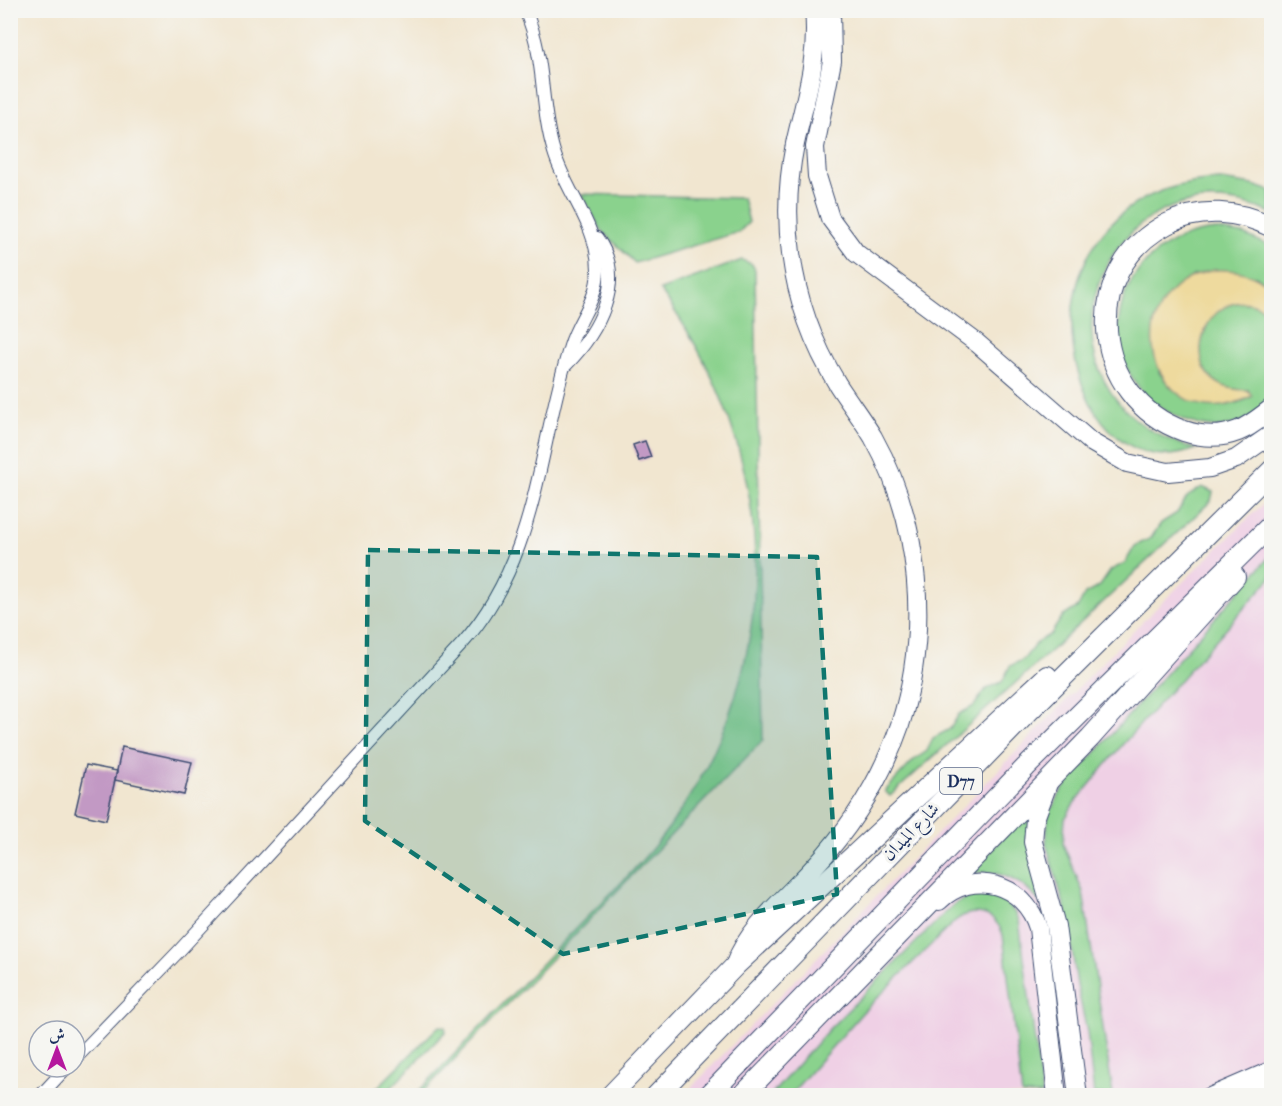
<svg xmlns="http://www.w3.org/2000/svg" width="1282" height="1106" viewBox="0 0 1282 1106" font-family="'IM FELL French Canon',Amiri,serif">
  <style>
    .built { fill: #efd0e5 }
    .green { fill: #8ad28d; stroke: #528076; stroke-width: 1.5 }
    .sand { fill: #eeda9e; stroke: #84847e; stroke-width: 1.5 }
    .building { fill: #c299c4 }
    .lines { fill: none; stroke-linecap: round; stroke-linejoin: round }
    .street-casing { stroke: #3b4a6f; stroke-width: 14 }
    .secondary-casing { stroke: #3b4a6f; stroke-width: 20 }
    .primary-casing { stroke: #3b4a6f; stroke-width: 22 }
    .street { stroke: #fff; stroke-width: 12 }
    .secondary { stroke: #fff; stroke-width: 18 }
    .primary { stroke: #fff; stroke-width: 20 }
    .marked { fill: #0f766e; fill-opacity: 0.2; stroke: #0f766e; stroke-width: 4.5; stroke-dasharray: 12 8; stroke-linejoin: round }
    .labels { text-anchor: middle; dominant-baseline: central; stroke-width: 6; stroke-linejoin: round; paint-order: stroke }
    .shield { fill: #f6f6f2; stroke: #5d6b8a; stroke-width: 1.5 }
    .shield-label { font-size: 16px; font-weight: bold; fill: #1b2f5e }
    .street-label { font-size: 18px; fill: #1b2f5e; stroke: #f6f6f2 }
  </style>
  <rect width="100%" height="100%" fill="#f6f6f2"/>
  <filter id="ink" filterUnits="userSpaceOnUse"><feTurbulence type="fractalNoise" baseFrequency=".0167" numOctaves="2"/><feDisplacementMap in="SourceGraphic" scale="12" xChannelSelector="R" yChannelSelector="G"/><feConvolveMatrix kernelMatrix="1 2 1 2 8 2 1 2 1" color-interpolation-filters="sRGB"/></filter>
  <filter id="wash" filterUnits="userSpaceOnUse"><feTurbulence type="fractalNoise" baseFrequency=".008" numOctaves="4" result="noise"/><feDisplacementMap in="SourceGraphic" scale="24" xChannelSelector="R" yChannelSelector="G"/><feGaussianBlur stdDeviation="1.35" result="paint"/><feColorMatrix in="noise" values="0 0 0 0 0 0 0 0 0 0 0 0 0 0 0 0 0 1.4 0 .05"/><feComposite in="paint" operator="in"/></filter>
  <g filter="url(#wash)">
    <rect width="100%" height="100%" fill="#f1e6d0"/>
    <path class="built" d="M 1271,496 L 1271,1095 L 683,1096 L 1137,627 Z"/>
    <g class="green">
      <path d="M 1221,180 L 1253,185 L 1271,191 L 1271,213 C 1102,139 1006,397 1196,449 C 1059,502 995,189 1221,180 Z"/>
      <path d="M 581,194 L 743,198 L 749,222 L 739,232 L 635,263 L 602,231 Z"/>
      <path d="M 1217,230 L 1243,234 L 1271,246 L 1271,287 L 1256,276 L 1194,275 L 1169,294 L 1159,372 C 1180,405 1218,414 1251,397 L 1248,390 C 1163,392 1207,264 1271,314 L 1271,402 C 1242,427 1217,435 1180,418 C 1079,373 1110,238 1217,230 Z"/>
      <path d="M 742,260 L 752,264 L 755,270 L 763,740 L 420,1095 L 415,1095 C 469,1039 523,983 577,927 C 609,895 643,863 670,826 C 790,658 780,453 660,290 Z"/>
      <path d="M 1202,487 L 1213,492 L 1211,501 L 1053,649 L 890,796 L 885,791 L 914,760 L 927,751 L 933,738 L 950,729 L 959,714 L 974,706 L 986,689 L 1002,682 L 1010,666 L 1024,659 L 1037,642 L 1051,634 L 1062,617 L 1078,607 L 1085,594 L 1100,586 L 1111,570 L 1125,563 L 1135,546 L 1151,538 L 1161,523 L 1177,513 L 1187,497 Z"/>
      <path d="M 1271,555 L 1271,578 L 1123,744 L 1073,805 L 1065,819 L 1063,844 L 1083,892 L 1113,1095 L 1094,1095 L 1087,1032 L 1077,985 L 1067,915 L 1046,844 L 1048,815 L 1062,790 Z"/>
      <path d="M 1027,810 L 1041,904 C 1023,881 1000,868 970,874 Z"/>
      <path d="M 973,895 C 994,893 1010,901 1019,920 L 1042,1095 L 1022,1095 L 1003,935 C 996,913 973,906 955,921 L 863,1012 L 790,1095 L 771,1095 L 829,1029 L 954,904 Z"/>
      <path d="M 439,1026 L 445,1027 L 446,1031 L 384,1095 L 370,1095 Z"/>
    </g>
    <path class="sand" d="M 1214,270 C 1236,269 1254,273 1271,287 L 1272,314 C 1207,264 1163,392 1248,390 L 1252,396 C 1154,447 1106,292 1214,270 Z"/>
    <g id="blocks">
      <g class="building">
        <path d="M 645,441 L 651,457 L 639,461 L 633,445 Z"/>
        <path d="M 122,747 L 192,762 L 184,795 L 115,780 Z"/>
        <path d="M 86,765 L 117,771 L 106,820 L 75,813 Z"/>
      </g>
    </g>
  </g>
  <g filter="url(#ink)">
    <use href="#blocks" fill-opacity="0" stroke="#3b4a6f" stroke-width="1.5"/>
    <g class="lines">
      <defs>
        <g id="street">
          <path d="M 566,365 C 598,333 628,280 597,238"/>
          <path d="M 75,1059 L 179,951 L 462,644 C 539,557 537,450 570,346 C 579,317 597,302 598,270 C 598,225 566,193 554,152 C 539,104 547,60 525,10"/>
          <path d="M 1236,1089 L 1272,1079"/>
          <path d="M 40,1096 L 67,1067"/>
          <path d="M 1205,1096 L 1272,1067"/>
        </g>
        <g id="secondary">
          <path d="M 831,10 L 832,61 L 815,147 L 817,176 L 830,218 L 856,253 L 977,343 L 1091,442 L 1127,463 L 1168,472 L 1210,468 L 1236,459 L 1272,434"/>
          <path d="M 1049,781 L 1035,819 L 1033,842 L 1056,926 L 1078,1096"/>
          <path d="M 939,901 C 973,868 1025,884 1038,928 L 1057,1096"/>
          <path d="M 735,964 C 749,926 788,896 814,867 C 852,826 882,778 900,725 C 930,631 921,523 873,437 C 862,419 849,402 838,385 C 813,344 797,300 791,253 C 786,217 788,179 795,144 C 805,99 819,58 814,10"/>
        </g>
        <g id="primary">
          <path d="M 1272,227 C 1238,210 1200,207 1167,224 C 1078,270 1091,399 1184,431 C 1202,437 1220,438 1238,431 C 1251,426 1261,417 1272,409"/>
          <path d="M 610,1096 L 735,966 L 1047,676"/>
          <path d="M 656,1096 L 1029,711 L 1272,470"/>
          <path d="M 708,1096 L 1026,767 L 1272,524"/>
          <path d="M 742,1096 L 1090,738 L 1235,577"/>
        </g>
      </defs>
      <use href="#street" class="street-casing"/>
      <use href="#secondary" class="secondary-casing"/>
      <use href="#primary" class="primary-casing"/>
      <use href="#street" class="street"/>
      <use href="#secondary" class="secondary"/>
      <use href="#primary" class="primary"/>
    </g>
  </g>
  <path class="marked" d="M 368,550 L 817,557 L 837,894 L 563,954 L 365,821 Z"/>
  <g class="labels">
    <rect class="shield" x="940" y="768" width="42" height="26" rx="4.5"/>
    <g class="shield-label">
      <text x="961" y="781">D77</text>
    </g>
    <g class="street-label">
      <text transform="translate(911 832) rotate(-46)">شارع الميدان</text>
    </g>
  </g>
  <rect width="1282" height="1106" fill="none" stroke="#f6f6f2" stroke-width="36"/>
  <g transform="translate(57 1049)"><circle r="28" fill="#f6f6f2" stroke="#9ea6b7" stroke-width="1.5"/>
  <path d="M0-4.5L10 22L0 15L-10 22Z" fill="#b5179e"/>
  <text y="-9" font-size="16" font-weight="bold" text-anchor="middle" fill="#1b2f5e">ش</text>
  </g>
</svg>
